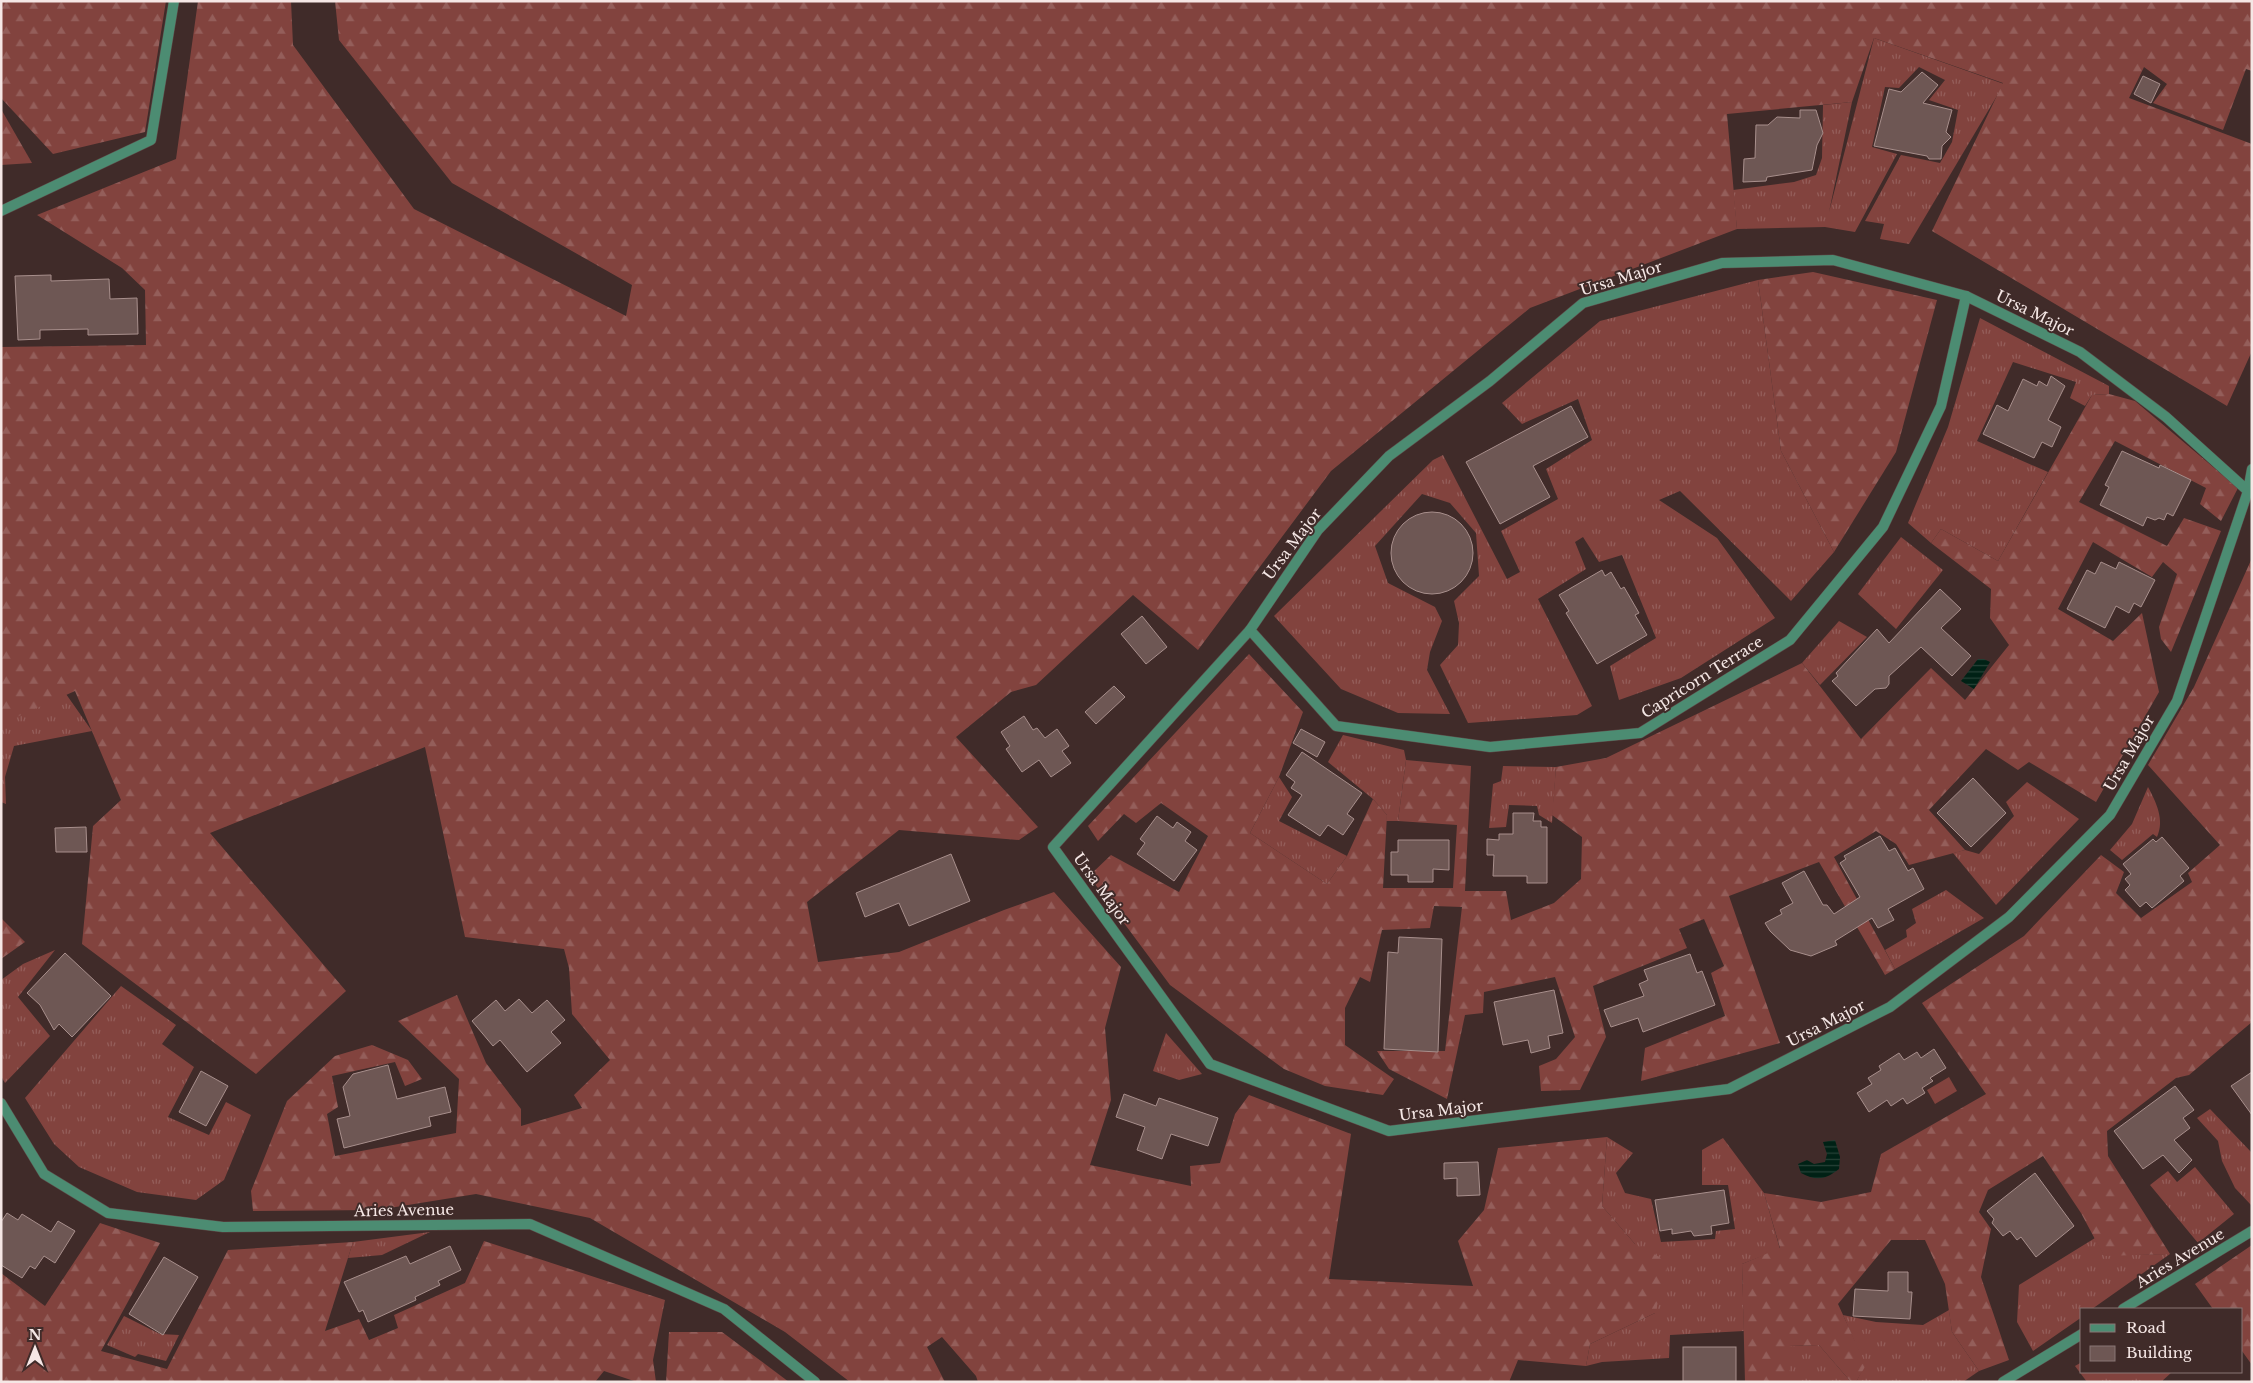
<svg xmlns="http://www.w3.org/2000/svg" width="2253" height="1383" viewBox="0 0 2253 1383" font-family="'Libre Baskerville',serif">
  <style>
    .grass { fill: url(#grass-tufts) }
    .forest { fill: url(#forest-firs) }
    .green { fill: #82433e }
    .water { fill: url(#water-rules) }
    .building { fill: #6e5754; stroke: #a88f8c }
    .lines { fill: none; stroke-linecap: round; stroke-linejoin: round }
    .street-casing { stroke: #5d4947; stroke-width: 11 }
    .street { stroke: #4c8c72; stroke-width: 10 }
    .labels { text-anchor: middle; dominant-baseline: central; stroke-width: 4; stroke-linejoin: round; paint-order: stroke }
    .street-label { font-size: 15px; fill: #f5e7e5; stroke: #402b29 }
  </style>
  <defs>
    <pattern id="grass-tufts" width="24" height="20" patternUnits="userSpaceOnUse" patternTransform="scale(1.25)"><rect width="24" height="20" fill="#82433e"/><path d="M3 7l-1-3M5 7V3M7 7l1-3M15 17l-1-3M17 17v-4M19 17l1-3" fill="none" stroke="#945e5a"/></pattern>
    <pattern id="forest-firs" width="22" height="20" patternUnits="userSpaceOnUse" patternTransform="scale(1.25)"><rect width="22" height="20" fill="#82433e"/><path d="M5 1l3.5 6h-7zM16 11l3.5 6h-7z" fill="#945e5a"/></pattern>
    <pattern id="water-rules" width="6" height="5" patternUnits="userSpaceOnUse" patternTransform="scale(1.25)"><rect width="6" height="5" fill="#002115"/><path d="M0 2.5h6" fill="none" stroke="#264137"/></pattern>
  </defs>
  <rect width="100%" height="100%" fill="#402b29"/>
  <g class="grass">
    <path d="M 1874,38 L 2004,84 L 1909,244 L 1880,239 L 1884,224 L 1865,221 L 1901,155 L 1940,163 L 1952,142 L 1958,110 L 1929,100 L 1945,80 L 1919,67 L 1899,88 L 1885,87 L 1872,147 L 1897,154 L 1855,232 L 1825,227 L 1737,229 L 1733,190 L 1794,182 L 1816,175 L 1822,158 L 1823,105 L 1852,102 L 1829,212 Z"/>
    <path d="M 1758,280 L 1781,451 L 1834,552 L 1791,601 L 1680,491 L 1659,500 L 1717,538 L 1775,618 L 1681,678 L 1619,700 L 1610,666 L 1656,638 L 1622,555 L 1599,562 L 1583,537 L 1575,542 L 1586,569 L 1538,599 L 1592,706 L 1577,715 L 1468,723 L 1440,665 L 1458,645 L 1459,623 L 1454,601 L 1479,576 L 1476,533 L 1450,503 L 1422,494 L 1375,546 L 1388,583 L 1435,607 L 1442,621 L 1430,652 L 1427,670 L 1450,714 L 1398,713 L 1341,689 L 1274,616 L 1433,460 L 1443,455 L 1507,579 L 1520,572 L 1501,531 L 1558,499 L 1546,469 L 1592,440 L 1578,399 L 1522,424 L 1502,403 L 1600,321 Z"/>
    <path d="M 1980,318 L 2109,386 L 2109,394 L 2092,395 L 2085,406 L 2070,398 L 2076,382 L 2013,362 L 1977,441 L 2048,472 L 1998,561 L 1941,529 L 1931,543 L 1908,523 L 1948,427 Z"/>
    <path d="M 1901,537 L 1943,570 L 1896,629 L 1858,594 Z"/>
    <path d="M 1839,621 L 1867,637 L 1820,685 L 1802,663 Z"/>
    <path d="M 66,694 L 92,731 L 14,746 L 5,777 L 6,804 L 1,802 L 1,722 Z"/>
    <path d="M 1343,735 L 1404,750 L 1406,760 L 1398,821 L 1386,821 L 1387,815 L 1373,799 L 1328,762 Z"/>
    <path d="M 1503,766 L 1556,767 L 1552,823 L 1539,815 L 1537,806 L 1509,805 L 1506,827 L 1489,828 L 1493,784 L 1501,781 Z"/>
    <path d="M 1279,777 L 1292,797 L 1279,821 L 1347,856 L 1327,884 L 1250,833 Z"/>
    <path d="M 2027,782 L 2079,819 L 1996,905 L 1953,853 L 1965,850 L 1979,854 L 2014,816 L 2006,802 Z"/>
    <path d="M 2148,787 C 2156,802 2165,820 2157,837 L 2153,834 L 2122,860 L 2110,850 L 2132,824 Z"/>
    <path d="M 1946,890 L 1984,918 L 1895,969 L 1885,950 L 1907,937 L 1906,930 L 1916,923 L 1912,909 Z"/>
    <path d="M 55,950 L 18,997 L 50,1036 L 5,1083 L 1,1076 L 1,980 L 23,964 Z"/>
    <path d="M 121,986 L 176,1025 L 162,1044 L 194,1067 L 168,1117 L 209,1135 L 226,1102 L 251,1115 L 224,1180 L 196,1200 L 137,1192 L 79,1167 L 54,1144 L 25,1098 Z"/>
    <path d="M 1166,1033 L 1202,1074 L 1179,1080 L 1153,1071 Z"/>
    <path d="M 2210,1109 L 2252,1153 L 2251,1205 L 2235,1188 L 2222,1161 L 2218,1141 L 2197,1118 Z"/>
    <path d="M 1607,1137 L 1633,1153 L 1616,1173 L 1625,1193 L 1651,1199 L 1661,1242 L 1715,1239 L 1716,1231 L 1735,1229 L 1728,1185 L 1702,1185 L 1702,1150 L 1723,1138 L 1764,1193 L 1780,1249 L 1742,1264 L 1744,1331 L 1670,1335 L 1669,1358 L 1602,1362 L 1586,1366 L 1590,1344 L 1655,1313 L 1635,1244 L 1602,1206 Z"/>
    <path d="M 2195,1167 L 2234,1214 L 2198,1243 L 2150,1185 L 2168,1171 L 2177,1182 Z"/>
    <path d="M 430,1232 L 382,1255 L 348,1258 L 353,1242 Z"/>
    <path d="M 2095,1238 L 2104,1255 L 2170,1254 L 2092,1309 L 2082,1309 L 2082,1317 L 2033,1351 L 2017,1322 L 2019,1285 Z"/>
    <path d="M 1949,1310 L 1952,1332 L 1979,1371 L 1963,1382 L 1856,1382 L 1865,1365 L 1843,1315 L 1876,1322 L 1923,1325 Z"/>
    <path d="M 124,1316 L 160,1334 L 179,1335 L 166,1361 L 138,1354 L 135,1357 L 107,1345 Z"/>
    <path d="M 1819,1345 L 1851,1382 L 1789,1382 L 1789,1346 Z"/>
    <path d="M 2082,1362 L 2082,1372 L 2172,1372 L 2161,1382 L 2087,1382 L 2075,1366 Z"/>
  </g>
  <g class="forest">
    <path d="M 1,1 L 166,1 L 145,132 L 53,154 L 1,98 Z"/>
    <path d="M 198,1 L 291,1 L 293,45 L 414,209 L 626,316 L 632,285 L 452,183 L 339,40 L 335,1 L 2252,1 L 2252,71 L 2246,69 L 2223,130 L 2153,103 L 2167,84 L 2144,67 L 2129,98 L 2252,144 L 2252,351 L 2227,406 L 1932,231 L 2003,83 L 1874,38 L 1852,102 L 1727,114 L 1737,229 L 1530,308 L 1331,471 L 1198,650 L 1133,595 L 1036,685 L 1011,692 L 956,737 L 1038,827 L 1019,840 L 899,830 L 807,902 L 818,962 L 899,952 L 1004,910 L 1054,892 L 1121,967 L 1105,1028 L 1111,1100 L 1090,1165 L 1191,1186 L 1190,1166 L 1220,1163 L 1235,1114 L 1249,1095 L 1351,1134 L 1329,1279 L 1473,1286 L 1458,1241 L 1484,1210 L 1498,1148 L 1607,1137 L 1602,1206 L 1635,1244 L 1669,1262 L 1655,1313 L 1590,1344 L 1586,1366 L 1518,1360 L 1509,1382 L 978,1382 L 976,1376 L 942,1337 L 927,1347 L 945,1382 L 850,1382 L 785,1332 L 590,1218 L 476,1194 L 377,1210 L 253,1211 L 251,1191 L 287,1101 L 335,1056 L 372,1045 L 408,1060 L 422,1079 L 405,1086 L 395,1062 L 332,1076 L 338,1107 L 327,1114 L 335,1156 L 456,1133 L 459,1079 L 398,1021 L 457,995 L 486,1063 L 521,1109 L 521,1126 L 582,1108 L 574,1095 L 610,1060 L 572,1014 L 569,968 L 564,949 L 465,937 L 425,747 L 210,833 L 346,991 L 256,1074 L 82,944 L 93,826 L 121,800 L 75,691 L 1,724 L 1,347 L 146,345 L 145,290 L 122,268 L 37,215 L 176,159 Z"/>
    <path d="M 1,109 L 32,163 L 1,165 Z"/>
    <path d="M 1813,272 L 1937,300 L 1896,452 L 1834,552 L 1781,451 L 1758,280 Z"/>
    <path d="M 2109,394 L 2135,401 L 2238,488 L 2221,521 L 2200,504 L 2206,488 L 2115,441 L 2079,502 L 2167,546 L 2184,518 L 2221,531 L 2171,652 L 2161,639 L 2159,627 L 2177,574 L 2163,562 L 2152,577 L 2093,542 L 2058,609 L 2113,641 L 2142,613 L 2159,692 L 2096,802 L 2029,762 L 2018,770 L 1986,749 L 1929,810 L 1965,850 L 1909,865 L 1896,844 L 1876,831 L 1834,857 L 1895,969 L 1885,975 L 1819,862 L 1729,896 L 1780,1043 L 1641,1081 L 1645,1048 L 1725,1016 L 1711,973 L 1724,966 L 1704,919 L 1679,929 L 1687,948 L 1593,986 L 1606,1037 L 1580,1090 L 1541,1091 L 1539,1066 L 1556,1059 L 1575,1037 L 1555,977 L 1484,992 L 1483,1013 L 1465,1015 L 1447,1099 L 1389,1069 L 1377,1051 L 1445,1051 L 1462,907 L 1434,906 L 1430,928 L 1382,930 L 1370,982 L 1360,977 L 1345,1008 L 1345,1045 L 1394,1079 L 1383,1095 L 1325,1086 L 1284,1069 L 1170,985 L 1089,876 L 1111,855 L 1179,892 L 1208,836 L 1161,803 L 1136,823 L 1124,814 L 1098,841 L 1088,826 L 1249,654 L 1303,712 L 1279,777 L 1250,833 L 1327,884 L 1347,856 L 1373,799 L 1387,815 L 1383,888 L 1453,888 L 1457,825 L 1398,821 L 1406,760 L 1471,766 L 1465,891 L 1506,891 L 1511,920 L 1554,903 L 1581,879 L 1582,837 L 1552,815 L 1556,767 L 1606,758 L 1802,663 L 1861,739 L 1931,668 L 1965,700 L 2009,645 L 1990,618 L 1991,589 L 1931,543 L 1941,529 L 1998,561 L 2092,395 Z"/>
    <path d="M 2252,558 L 2252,1022 L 2189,1075 L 2176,1078 L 2107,1131 L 2108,1156 L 2170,1254 L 2104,1256 L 2081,1213 L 2043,1156 L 1988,1190 L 1979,1212 L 1991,1229 L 1981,1277 L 2009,1360 L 1979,1371 L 1952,1332 L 1945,1284 L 1925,1240 L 1891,1240 L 1838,1304 L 1866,1365 L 1856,1382 L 1851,1382 L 1819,1345 L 1789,1346 L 1789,1382 L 1745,1382 L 1742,1264 L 1780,1248 L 1764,1193 L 1821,1202 L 1871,1192 L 1881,1154 L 1986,1094 L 1922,1003 L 2024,936 L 2101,855 L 2124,872 L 2116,893 L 2141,918 L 2192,882 L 2188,873 L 2220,845 L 2148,765 L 2194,687 Z"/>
    <path d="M 1,918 L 25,942 L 1,959 Z"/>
    <path d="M 100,1223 L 160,1243 L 101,1351 L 167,1369 L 228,1250 L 353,1242 L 325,1331 L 359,1319 L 369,1340 L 398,1328 L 394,1315 L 465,1283 L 484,1241 L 665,1300 L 653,1360 L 656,1382 L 637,1382 L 604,1371 L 595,1382 L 1,1382 L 1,1273 L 45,1306 Z"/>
    <path d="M 2252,1245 L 2252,1365 L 2242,1351 L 2242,1309 L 2213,1309 L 2195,1284 Z"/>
    <path d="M 669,1332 L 722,1332 L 789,1382 L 666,1382 Z"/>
  </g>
  <path class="green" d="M 1949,1077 L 1957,1091 L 1935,1104 L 1927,1090 Z"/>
  <g class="water">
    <path d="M 1978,659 L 1984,659 L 1990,662 L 1974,689 L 1961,681 Z"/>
    <path d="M 1835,1140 L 1840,1157 L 1839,1169 C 1825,1180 1816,1181 1801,1173 L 1798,1164 L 1807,1160 L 1814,1164 L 1825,1162 L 1827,1154 L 1823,1142 Z"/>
  </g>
  <g class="building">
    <path d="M 1922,72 L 1938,85 L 1923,103 L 1952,110 L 1946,132 L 1951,137 L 1942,146 L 1941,159 L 1929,159 L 1927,156 L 1874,146 L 1889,89 L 1901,92 Z"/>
    <path d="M 2143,76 L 2160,84 L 2151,103 L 2134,94 Z"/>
    <path d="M 1800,110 L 1816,110 L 1823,133 L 1817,145 L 1812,170 L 1767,177 L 1766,181 L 1743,182 L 1744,159 L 1755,158 L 1756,125 L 1768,125 L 1777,117 L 1800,118 Z"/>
    <path d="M 51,275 L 51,281 L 109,279 L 110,299 L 137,298 L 138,334 L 88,335 L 88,329 L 40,330 L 40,339 L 18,340 L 15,276 Z"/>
    <path d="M 2051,376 L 2065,386 L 2048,420 L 2061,427 L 2052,447 L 2042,442 L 2034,458 L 1983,434 L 1997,405 L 2008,411 L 2023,379 L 2037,386 L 2039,381 L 2047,386 Z"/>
    <path d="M 1571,406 L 1588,437 L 1533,466 L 1550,497 L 1500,524 L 1466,462 Z"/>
    <path d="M 2122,451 L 2159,468 L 2160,465 L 2191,480 L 2173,516 L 2167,513 L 2164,520 L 2159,518 L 2155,520 L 2147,517 L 2143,526 L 2100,505 L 2109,487 L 2105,485 Z"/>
    <circle cx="1432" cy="553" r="41"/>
    <path d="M 2101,562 L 2116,569 L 2119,562 L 2155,580 L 2141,607 L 2134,603 L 2129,613 L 2116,606 L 2105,628 L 2067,609 L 2087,570 L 2095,574 Z"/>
    <path d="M 1602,570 L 1605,576 L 1611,572 L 1621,589 L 1624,587 L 1639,613 L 1635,615 L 1647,635 L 1597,664 L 1566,613 L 1569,611 L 1559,595 Z"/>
    <path d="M 1940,589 L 1961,609 L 1941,628 L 1971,656 L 1952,676 L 1921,647 L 1889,676 L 1889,684 L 1886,688 L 1875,689 L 1856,706 L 1832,681 L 1838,676 L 1836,673 L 1877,629 L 1889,643 Z"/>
    <path d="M 1142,616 L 1167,647 L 1146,664 L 1121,634 Z"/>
    <path d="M 1114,686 L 1125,697 L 1096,724 L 1085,712 Z"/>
    <path d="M 1024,716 L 1033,730 L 1037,728 L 1045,738 L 1057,729 L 1069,746 L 1062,751 L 1071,763 L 1051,777 L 1039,760 L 1022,772 L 1006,749 L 1010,746 L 1001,732 Z"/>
    <path d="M 1301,729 L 1325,742 L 1317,757 L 1293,743 Z"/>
    <path d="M 1302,752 L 1362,793 L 1347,814 L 1354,819 L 1343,835 L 1328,825 L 1320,836 L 1288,815 L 1302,795 L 1291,788 L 1295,782 L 1286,775 Z"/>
    <path d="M 1973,778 L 2006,813 L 1971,847 L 1937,813 Z"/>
    <path d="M 1513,813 L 1534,813 L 1533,821 L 1541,821 L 1541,827 L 1547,827 L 1547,883 L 1527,883 L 1527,876 L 1493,876 L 1494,855 L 1487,855 L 1487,839 L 1499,840 L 1499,834 L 1513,834 Z"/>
    <path d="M 1157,816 L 1173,828 L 1177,822 L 1191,832 L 1185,841 L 1197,850 L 1174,881 L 1137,854 L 1145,843 L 1140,839 Z"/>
    <path d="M 86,827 L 87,852 L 56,852 L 55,828 Z"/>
    <path d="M 1880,836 L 1889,851 L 1895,848 L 1908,871 L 1913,868 L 1924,889 L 1888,909 L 1894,920 L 1878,928 L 1872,918 L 1835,941 L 1837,945 L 1811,956 L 1790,950 L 1770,931 L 1765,923 L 1782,914 L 1780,910 L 1793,903 L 1782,883 L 1804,871 L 1823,905 L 1827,905 L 1834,914 L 1860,897 L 1840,863 L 1846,859 L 1844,856 Z"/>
    <path d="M 2162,837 L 2189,868 L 2180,876 L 2184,881 L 2152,908 L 2146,902 L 2140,907 L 2125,890 L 2130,885 L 2125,879 L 2131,874 L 2123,864 L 2153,839 L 2156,842 Z"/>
    <path d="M 1398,840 L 1449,840 L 1449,870 L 1433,869 L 1433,882 L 1408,882 L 1408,875 L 1391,875 L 1391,852 L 1398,852 Z"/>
    <path d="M 951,854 L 970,901 L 909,926 L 899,903 L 865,917 L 856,893 Z"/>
    <path d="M 1399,937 L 1442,939 L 1438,1052 L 1384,1049 L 1388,952 L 1398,953 Z"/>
    <path d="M 65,953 L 111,996 L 72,1037 L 59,1024 L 54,1030 L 40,1005 L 27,993 Z"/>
    <path d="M 1690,954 L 1697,973 L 1702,971 L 1715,1005 L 1643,1032 L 1638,1018 L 1611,1027 L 1604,1010 L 1644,996 L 1639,984 L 1648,980 L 1644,970 Z"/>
    <path d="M 1554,990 L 1563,1033 L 1548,1036 L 1550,1048 L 1531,1053 L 1528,1040 L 1503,1045 L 1494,1002 Z"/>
    <path d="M 519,999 L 532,1013 L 547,1000 L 565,1020 L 551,1032 L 561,1043 L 527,1072 L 500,1040 L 493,1046 L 472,1021 L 496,1000 L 505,1011 Z"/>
    <path d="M 1934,1049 L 1946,1068 L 1930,1078 L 1933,1081 L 1922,1088 L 1925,1093 L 1907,1104 L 1903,1098 L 1891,1106 L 1887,1100 L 1869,1112 L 1857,1093 L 1872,1084 L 1868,1078 L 1881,1070 L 1879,1066 L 1899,1053 L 1904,1060 L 1917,1052 L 1921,1058 Z"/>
    <path d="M 388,1065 L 397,1099 L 445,1087 L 451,1112 L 429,1117 L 431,1126 L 344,1148 L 337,1119 L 350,1116 L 343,1087 L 353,1074 Z"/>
    <path d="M 201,1071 L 228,1086 L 206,1126 L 179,1112 Z"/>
    <path d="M 2252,1072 L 2252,1115 L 2231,1086 Z"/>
    <path d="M 2175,1086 L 2194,1110 L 2183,1118 L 2190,1128 L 2174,1140 L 2192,1160 L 2179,1173 L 2163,1155 L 2143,1169 L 2114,1131 Z"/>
    <path d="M 1124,1094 L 1156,1106 L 1159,1098 L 1218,1118 L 1208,1146 L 1171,1134 L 1162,1159 L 1137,1150 L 1145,1127 L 1116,1117 Z"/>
    <path d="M 1478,1162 L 1480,1195 L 1457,1196 L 1457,1178 L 1444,1179 L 1444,1163 Z"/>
    <path d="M 2035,1173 L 2074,1226 L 2036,1257 L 2021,1237 L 2017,1240 L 2010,1231 L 2003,1236 L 1992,1223 L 1994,1219 L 1987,1211 Z"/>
    <path d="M 1724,1190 L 1729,1223 L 1711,1226 L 1712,1234 L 1694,1236 L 1691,1231 L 1672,1234 L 1672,1229 L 1660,1231 L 1655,1200 Z"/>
    <path d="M 7,1213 L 18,1220 L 22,1214 L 51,1232 L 58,1221 L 75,1231 L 55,1263 L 44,1256 L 35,1269 L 30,1266 L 22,1278 L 1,1265 L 1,1222 Z"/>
    <path d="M 450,1246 L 461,1270 L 438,1281 L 440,1285 L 415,1297 L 416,1300 L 368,1322 L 363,1310 L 359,1312 L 344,1282 L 406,1256 L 410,1264 Z"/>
    <path d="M 164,1257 L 198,1277 L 163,1335 L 129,1314 Z"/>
    <path d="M 1888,1272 L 1908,1272 L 1908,1292 L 1912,1292 L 1910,1319 L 1853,1316 L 1855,1289 L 1888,1291 Z"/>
    <rect x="1683" y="1347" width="53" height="35"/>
  </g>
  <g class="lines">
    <defs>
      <g id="street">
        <path d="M 1,211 L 151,140 L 174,1"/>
        <path d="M 2248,491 L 2166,417 L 2080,352 L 1966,296 L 1833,260 L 1722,263 L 1583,303 L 1490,381 L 1389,456 L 1318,530 L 1250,630 L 1053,847 L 1210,1064 L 1389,1131 L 1729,1089 L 1890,1007 L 2009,917 L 2110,815 L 2177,701 L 2248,491 L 2252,469"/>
        <path d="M 1250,630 L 1336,726 L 1490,747 L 1640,733 L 1790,640 L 1883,527 L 1941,406 L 1966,296"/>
        <path d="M 1,1103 L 44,1174 L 108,1213 L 223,1227 L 530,1224 L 724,1309 L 815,1382"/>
        <path d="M 2123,1309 L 2252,1231"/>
        <path d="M 2003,1382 L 2082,1334"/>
      </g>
    </defs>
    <use href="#street" class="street-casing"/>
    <use href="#street" class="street"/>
  </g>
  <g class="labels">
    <g class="street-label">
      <text transform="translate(1621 278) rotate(-17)">Ursa Major</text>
      <text transform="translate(2035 313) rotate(26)">Ursa Major</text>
      <text transform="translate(1292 544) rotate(-53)">Ursa Major</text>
      <text transform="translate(1702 677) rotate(-32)">Capricorn Terrace</text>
      <text transform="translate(2129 753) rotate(-60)">Ursa Major</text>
      <text transform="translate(1102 889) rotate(54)">Ursa Major</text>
      <text transform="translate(1826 1023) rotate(-27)">Ursa Major</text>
      <text transform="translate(1441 1110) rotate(-7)">Ursa Major</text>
      <text transform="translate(404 1210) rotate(-1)">Aries Avenue</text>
      <text transform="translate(2180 1258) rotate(-31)">Aries Avenue</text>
    </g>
  </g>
  <rect width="2253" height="1383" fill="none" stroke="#f5e7e5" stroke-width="5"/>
  <rect x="2080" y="1308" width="162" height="65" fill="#402b29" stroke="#887674"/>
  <rect x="2090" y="1324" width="25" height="8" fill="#4c8c72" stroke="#887674"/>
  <text x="2126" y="1333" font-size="15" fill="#f5e7e5">Road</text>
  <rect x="2090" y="1346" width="25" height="15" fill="#6e5754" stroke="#887674"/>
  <text x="2126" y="1358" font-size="15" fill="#f5e7e5">Building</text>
  <g transform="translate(35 1348)" stroke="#402b29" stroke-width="4" paint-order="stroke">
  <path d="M0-4L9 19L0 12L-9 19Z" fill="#f5e7e5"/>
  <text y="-8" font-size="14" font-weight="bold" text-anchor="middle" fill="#f5e7e5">N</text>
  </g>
</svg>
